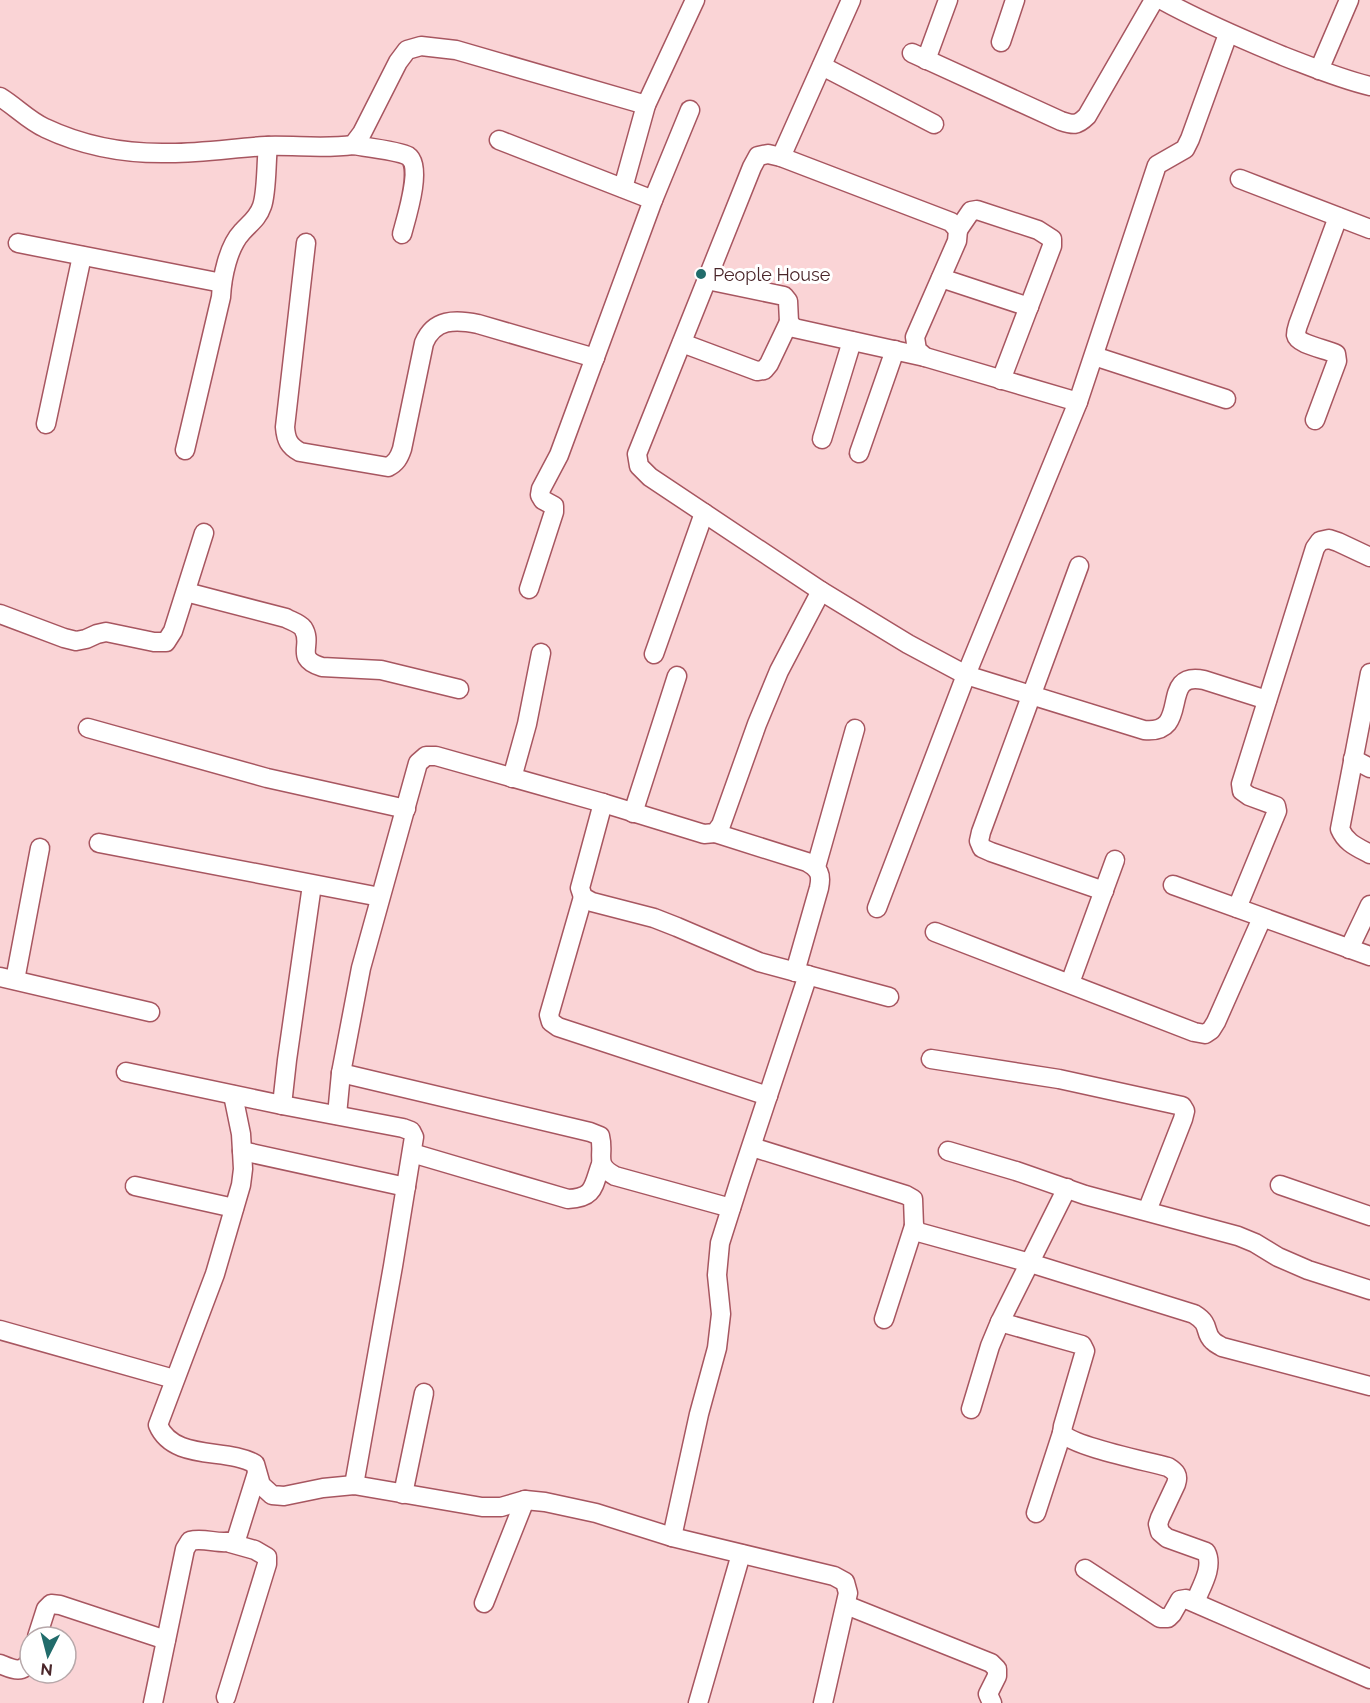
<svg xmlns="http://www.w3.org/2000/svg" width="1370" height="1703" viewBox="0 0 1370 1703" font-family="Raleway,sans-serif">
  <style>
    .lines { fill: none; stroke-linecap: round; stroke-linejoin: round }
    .minor-casing { stroke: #a75660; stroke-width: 21 }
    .minor { stroke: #fff; stroke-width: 18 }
    .poi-dot { fill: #216c6b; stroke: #fff; stroke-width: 2 }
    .labels { text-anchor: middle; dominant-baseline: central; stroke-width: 6; stroke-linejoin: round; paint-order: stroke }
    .poi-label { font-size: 18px; fill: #4a262a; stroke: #fff; text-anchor: start }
  </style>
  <rect width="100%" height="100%" fill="#fad4d6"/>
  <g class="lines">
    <defs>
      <g id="minor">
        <path d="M 1162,0 C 1202,22 1242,39 1283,56 C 1312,67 1340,79 1370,86"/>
        <path d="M 1001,42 L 1015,0"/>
        <path d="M 912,53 L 1061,121 C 1073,125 1077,126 1087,116 L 1154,0"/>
        <path d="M 926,60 L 948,0"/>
        <path d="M 822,66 L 934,124"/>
        <path d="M 1319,70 L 1349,0"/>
        <path d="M 0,97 C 15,106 29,121 45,128 C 83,146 127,154 170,153 C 202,153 234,148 266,146 C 295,145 324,149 353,145 L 362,133 L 398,62 L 407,50 L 421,46 L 456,50 L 646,105"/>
        <path d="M 499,140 L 653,200"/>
        <path d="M 353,145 C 365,147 400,151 408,156 C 423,166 406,219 402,234"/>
        <path d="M 781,157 L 851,0"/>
        <path d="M 1240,179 L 1370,229"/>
        <path d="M 623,188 L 646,105 L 695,0"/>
        <path d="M 958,230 L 971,211 L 977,210 L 1038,230 L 1052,239 L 1052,246 L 1001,380"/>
        <path d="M 18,243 L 222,283"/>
        <path d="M 306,243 L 285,427 C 286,440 289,446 300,452 L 388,467 C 396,463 399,458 402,449 L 424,343 C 434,319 455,319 478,324 L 595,358"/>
        <path d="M 941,278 L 1029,307"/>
        <path d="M 707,280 L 784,296 L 788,301 L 789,322 L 794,328 L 925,357"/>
        <path d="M 682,343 L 757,371 L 764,370 L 769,364 L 789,322"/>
        <path d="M 1094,356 L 1226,399"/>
        <path d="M 1078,402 L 925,357 L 917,350 L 915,337 L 957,241 L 958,230 L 951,222 L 781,157 L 768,154 L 758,156 L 752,167 L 637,454 L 639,466 L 650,477 L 821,591 L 908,644 L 966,675 L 1144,730 C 1193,735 1157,670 1204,680 L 1267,700"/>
        <path d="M 1315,420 L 1337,361 L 1336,354 C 1327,349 1298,345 1296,335 C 1296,331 1297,328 1298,325 L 1338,217"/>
        <path d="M 46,424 L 82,256"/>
        <path d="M 822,439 L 852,341"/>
        <path d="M 185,450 L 221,297 C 222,277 228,247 242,232 C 250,223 258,218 262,206 C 267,192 266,162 268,146"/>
        <path d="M 859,453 L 895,350"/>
        <path d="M 1079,566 L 981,832 L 979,841 L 982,848 L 991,852 L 1104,891"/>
        <path d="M 529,589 L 554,512 L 554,506 L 543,500 L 540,495 L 541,489 L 559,455 L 653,200 L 690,110"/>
        <path d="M 186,592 L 286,618 C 291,621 299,623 303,628 C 314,645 293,658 322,667 L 381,670 L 459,689"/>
        <path d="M 0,614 L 64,638 L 76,641 L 86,639 L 97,634 L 106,632 L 154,642 L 166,642 L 173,631 L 204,533"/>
        <path d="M 654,654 L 704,513"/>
        <path d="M 1370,673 L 1340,829 C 1346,843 1357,847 1370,854"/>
        <path d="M 88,728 L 267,778 L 406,809"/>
        <path d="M 1353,759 L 1370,768"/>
        <path d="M 512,778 L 527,724 L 541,653"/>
        <path d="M 603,803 L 580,888 L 583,897 L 592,902 L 654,918 L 677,927 L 759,962 L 889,997"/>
        <path d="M 633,813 L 677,676"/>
        <path d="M 715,833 L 807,862 C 819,869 822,874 819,888 L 795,972"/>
        <path d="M 99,843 L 380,897"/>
        <path d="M 816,867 L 855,729"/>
        <path d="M 1173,885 L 1370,956"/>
        <path d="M 583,897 L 549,1015 L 551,1022 L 558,1027 L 768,1096"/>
        <path d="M 877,908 L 966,675 L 1078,402 L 1157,165 L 1185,149 L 1190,139 L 1228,34"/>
        <path d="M 1237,908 L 1277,811 L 1276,806 L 1249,796 L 1242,791 L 1241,784 L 1315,548 L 1320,541 L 1329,539 L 1338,542 L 1370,557"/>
        <path d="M 935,932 L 1194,1032 L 1205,1034 L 1211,1030 L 1216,1022 L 1262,918"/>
        <path d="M 1349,949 L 1370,905"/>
        <path d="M 0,977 L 150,1012"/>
        <path d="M 15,980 L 40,848"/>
        <path d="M 1070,983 L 1115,860"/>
        <path d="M 931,1059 L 1059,1079 L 1182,1106 L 1185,1111 L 1183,1119 L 1147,1211"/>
        <path d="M 126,1072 L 282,1105 L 403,1128 L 411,1131 L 414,1137 L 393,1266 L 354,1485"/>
        <path d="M 341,1073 L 590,1132 L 600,1136 C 605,1156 593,1164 615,1176 L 731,1208"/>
        <path d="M 233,1095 L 241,1134 L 242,1151 L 243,1169 L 241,1185 L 215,1274 L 158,1425 C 174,1462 227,1447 255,1464 L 261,1485 L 272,1495 L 284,1496 L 323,1488 L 354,1485 L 482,1507 L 501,1507 L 525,1500 L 545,1502 L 596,1513 L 672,1537 L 834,1576 L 845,1582 L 848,1593 L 823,1703"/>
        <path d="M 282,1105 L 287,1060 L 312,885"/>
        <path d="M 337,1115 L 341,1073 L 361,968 L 418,763 L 426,756 L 436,756 L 603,803 L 704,834 L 715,833 L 721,825 L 757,724 L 779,671 L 821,591"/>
        <path d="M 752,1147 L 906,1195 L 913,1199 L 914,1226 L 918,1232 L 1030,1263 L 1194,1314 C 1212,1325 1203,1332 1213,1341 C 1216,1344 1219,1345 1222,1347 L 1370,1386"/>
        <path d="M 242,1151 L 406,1187"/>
        <path d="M 948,1151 L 1016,1171 L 1085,1195 L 1238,1236 L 1255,1243 L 1278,1257 L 1308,1270 L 1370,1290"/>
        <path d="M 412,1153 L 568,1199 C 595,1198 593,1186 601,1164"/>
        <path d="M 1280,1185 L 1370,1216"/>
        <path d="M 135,1186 L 234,1208"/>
        <path d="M 884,1319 L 914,1226"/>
        <path d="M 1000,1322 L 1082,1345 L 1085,1351 L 1063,1426 L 1062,1433 C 1074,1447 1147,1461 1168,1467 C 1176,1472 1179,1475 1176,1484 L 1160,1518 L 1158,1524 L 1160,1532 L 1167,1538 L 1206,1552 C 1214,1567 1201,1587 1195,1602"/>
        <path d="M 0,1330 L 174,1379"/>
        <path d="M 971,1409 L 990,1346 L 1000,1322 L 1067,1188"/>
        <path d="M 403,1494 L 424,1393"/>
        <path d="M 1036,1513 L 1062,1433"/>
        <path d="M 672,1537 L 699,1414 L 717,1348 L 721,1314 L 717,1275 L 720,1243 L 740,1180 L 808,975"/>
        <path d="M 1085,1569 L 1160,1618 L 1168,1618 L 1172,1614 L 1180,1600 L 1186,1599 L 1370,1679"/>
        <path d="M 484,1603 L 525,1500"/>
        <path d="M 846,1605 L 991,1663 L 997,1669 L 997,1676 L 988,1694 L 992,1703"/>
        <path d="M 37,1637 L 46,1609 L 51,1604 L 60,1605 L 166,1640"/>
        <path d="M 0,1664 C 12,1669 23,1675 30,1660"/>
        <path d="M 226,1697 L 267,1564 L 267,1557 L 255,1550 L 230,1543"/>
        <path d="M 153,1703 L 185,1549 L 190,1541 C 205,1537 222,1546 236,1540 L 257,1473"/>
        <path d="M 698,1703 L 741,1554"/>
      </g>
    </defs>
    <use href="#minor" class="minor-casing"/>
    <use href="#minor" class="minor"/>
  </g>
  <circle class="poi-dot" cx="701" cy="274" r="6"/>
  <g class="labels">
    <g class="poi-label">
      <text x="713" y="274">People House</text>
    </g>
  </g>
  <g transform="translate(48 1655) rotate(186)"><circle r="28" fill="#ffffff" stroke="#b7a8aa" stroke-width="1.5"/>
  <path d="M0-4.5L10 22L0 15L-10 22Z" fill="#216c6b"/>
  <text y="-9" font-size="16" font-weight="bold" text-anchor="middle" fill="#4a262a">N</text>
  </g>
</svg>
